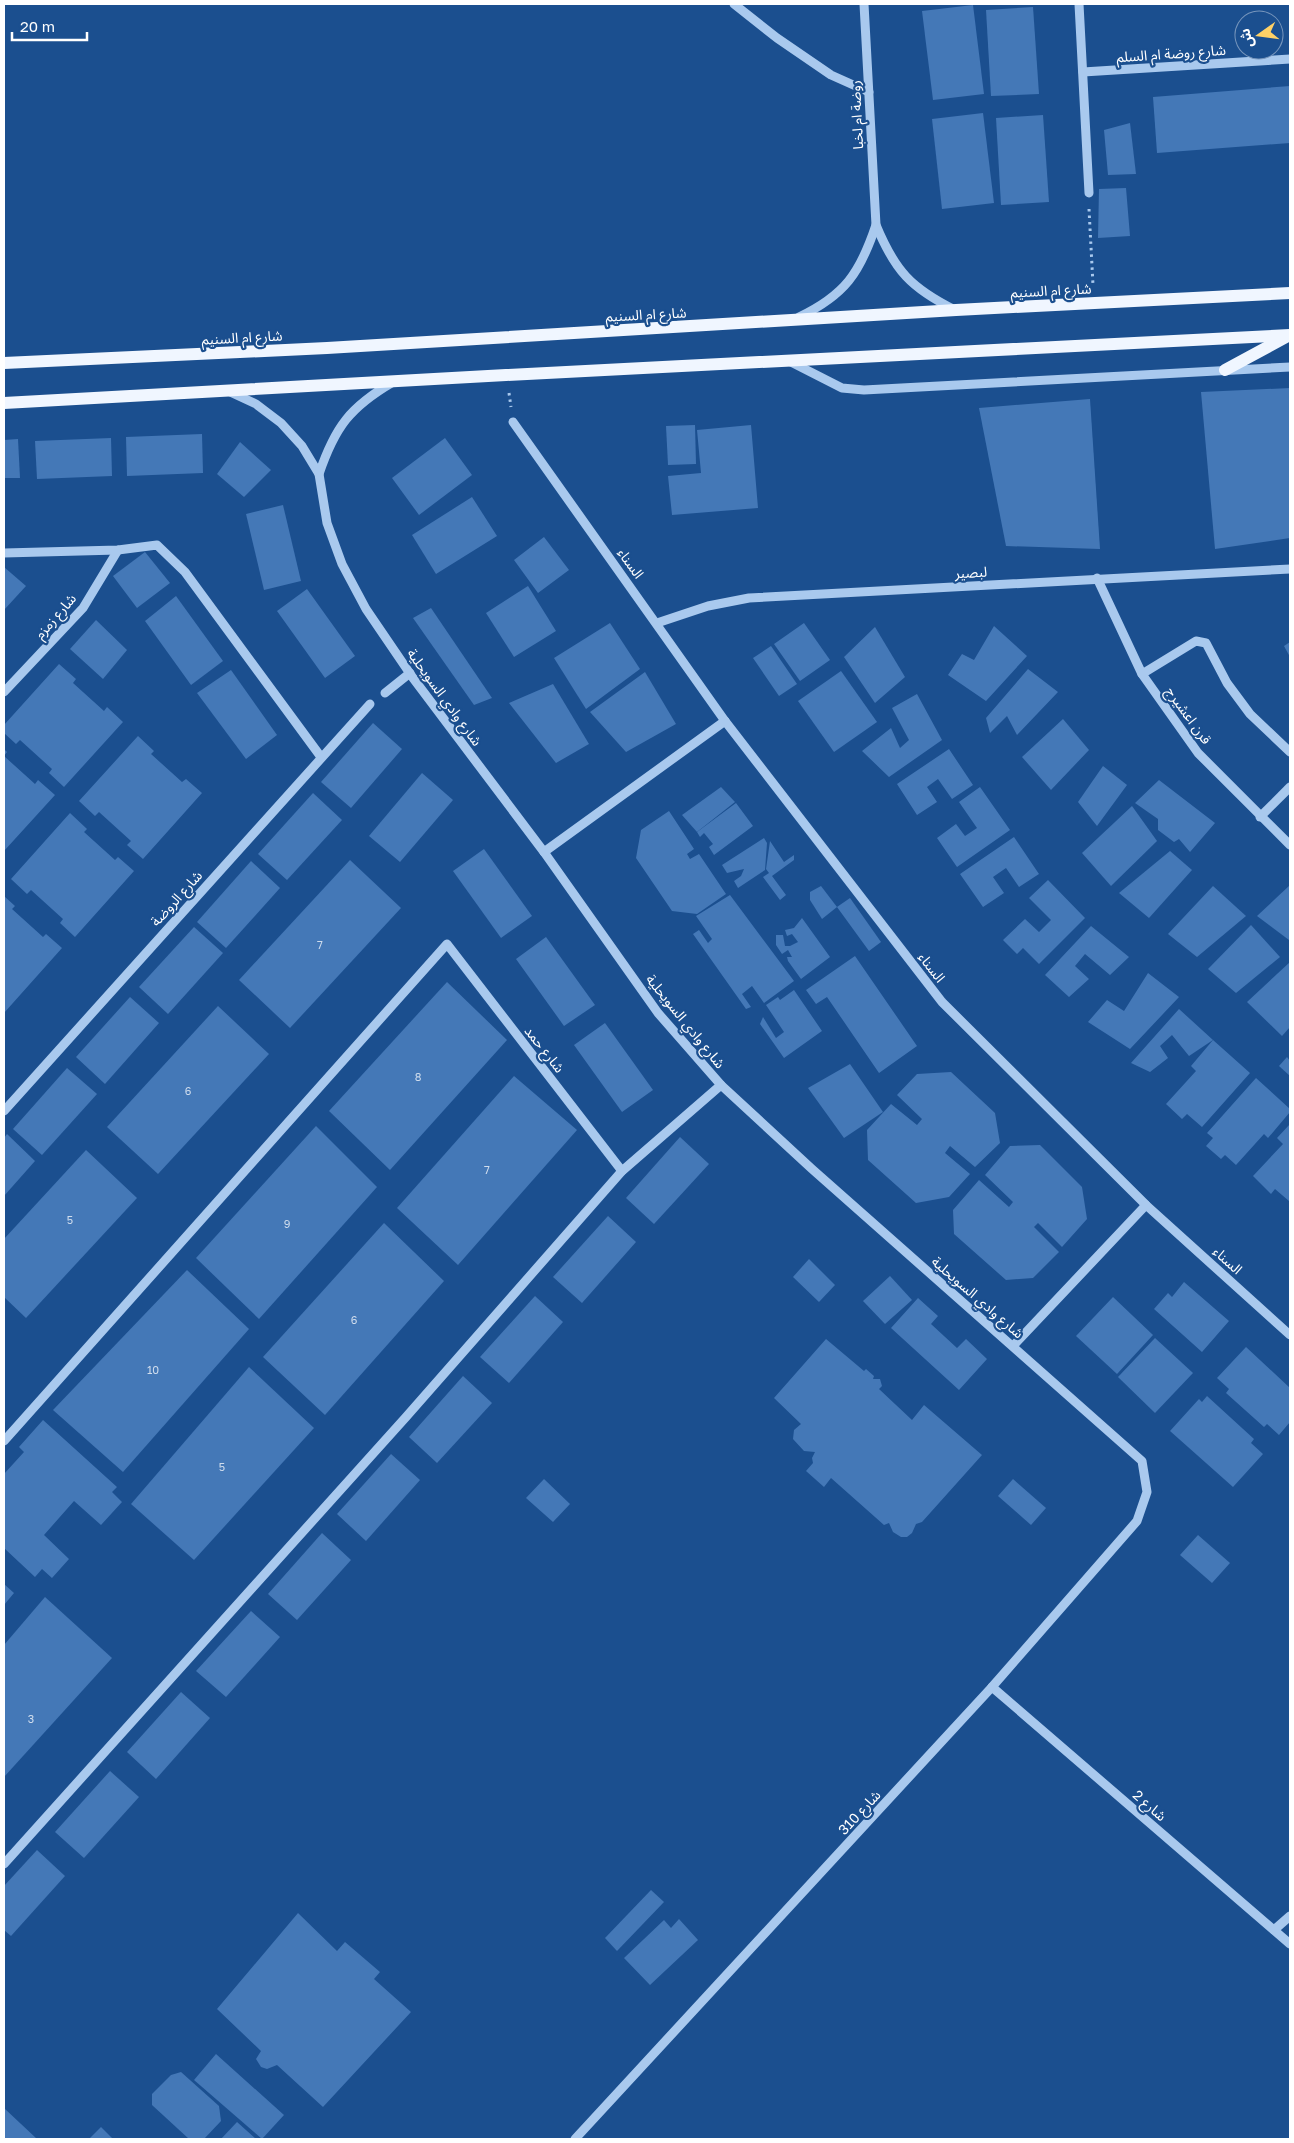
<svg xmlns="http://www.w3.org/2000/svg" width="1294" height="2143" viewBox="0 0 1294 2143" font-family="'Golos Text','Noto Sans Arabic',sans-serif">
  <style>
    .building { fill: #4478b7 }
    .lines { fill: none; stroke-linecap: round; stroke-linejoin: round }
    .path { stroke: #a9c9ee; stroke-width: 3; stroke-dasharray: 2.5 4; stroke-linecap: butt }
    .minor { stroke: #a9c9ee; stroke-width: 9 }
    .major { stroke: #f0f6ff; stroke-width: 12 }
    .labels { text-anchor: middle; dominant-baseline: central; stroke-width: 4.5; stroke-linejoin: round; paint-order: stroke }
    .number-label { font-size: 11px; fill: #d0dded }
    .street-label { font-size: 14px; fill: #fff; stroke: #1b4f8f }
  </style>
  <rect width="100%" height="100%" fill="#1b4f8f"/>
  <g class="building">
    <path d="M 973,5 L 984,94 L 933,100 L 922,11 Z"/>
    <path d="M 1033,7 L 1039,94 L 991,96 L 986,10 Z"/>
    <path d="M 1290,86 L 1290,143 L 1157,153 L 1153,97 Z"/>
    <path d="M 983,113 L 994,203 L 942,209 L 932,119 Z"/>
    <path d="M 1043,115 L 1049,202 L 1001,205 L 996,118 Z"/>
    <path d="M 1130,123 L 1136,174 L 1108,175 L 1104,130 Z"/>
    <path d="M 1126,188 L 1130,236 L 1098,238 L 1099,189 Z"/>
    <path d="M 1290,388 L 1290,538 L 1215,549 L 1201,392 Z"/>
    <path d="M 1090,399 L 1100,549 L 1006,546 L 979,408 Z"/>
    <path d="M 695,425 L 696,464 L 668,465 L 666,426 Z"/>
    <path d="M 751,425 L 758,508 L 672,515 L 668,476 L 701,473 L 697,430 Z"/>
    <path d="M 202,434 L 203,473 L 127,476 L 126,437 Z"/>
    <path d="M 111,438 L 112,476 L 37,479 L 35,441 Z"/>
    <path d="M 445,438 L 472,475 L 419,515 L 392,478 Z"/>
    <path d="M 18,439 L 20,478 L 4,478 L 4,440 Z"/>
    <path d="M 240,442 L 271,470 L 244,497 L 217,474 Z"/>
    <path d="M 472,497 L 497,536 L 436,574 L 412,535 Z"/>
    <path d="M 283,505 L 301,581 L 264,590 L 246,514 Z"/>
    <path d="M 544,537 L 569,570 L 538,593 L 514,560 Z"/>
    <path d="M 145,552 L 170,583 L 137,608 L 113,576 Z"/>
    <path d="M 4,567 L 26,586 L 4,610 Z"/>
    <path d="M 528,586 L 556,631 L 514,657 L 486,613 Z"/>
    <path d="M 307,589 L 355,656 L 325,678 L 277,611 Z"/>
    <path d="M 176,596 L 223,661 L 191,685 L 145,621 Z"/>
    <path d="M 431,608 L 492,698 L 474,705 L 413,618 Z"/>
    <path d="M 96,620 L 127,650 L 103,679 L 70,649 Z"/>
    <path d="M 610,623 L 640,669 L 586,709 L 554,658 Z"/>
    <path d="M 804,623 L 830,660 L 800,681 L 774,644 Z"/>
    <path d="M 994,626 L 1027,656 L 986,701 L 948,675 L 962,654 L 974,660 Z"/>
    <path d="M 875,627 L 905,677 L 875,703 L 844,657 Z"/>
    <path d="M 1290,642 L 1290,657 L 1284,646 Z"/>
    <path d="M 771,646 L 797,684 L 779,696 L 753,658 Z"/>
    <path d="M 59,664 L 76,679 L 73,683 L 104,711 L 107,707 L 123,722 L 64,787 L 49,773 L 52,769 L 20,740 L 16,744 L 4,733 L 4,725 Z"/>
    <path d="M 1028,669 L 1058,692 L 1017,735 L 1007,716 L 990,733 L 986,718 Z"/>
    <path d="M 231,670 L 277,735 L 246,759 L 197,693 Z"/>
    <path d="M 841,671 L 877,722 L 834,752 L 798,701 Z"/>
    <path d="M 645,672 L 676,724 L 626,752 L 590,712 Z"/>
    <path d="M 553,684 L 589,744 L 556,763 L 509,703 Z"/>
    <path d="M 917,694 L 942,740 L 889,777 L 862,751 L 891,728 L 900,748 L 909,740 L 892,708 Z"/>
    <path d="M 1063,719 L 1089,750 L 1051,790 L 1022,757 Z"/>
    <path d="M 373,723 L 402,749 L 351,808 L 321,782 Z"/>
    <path d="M 138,736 L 154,751 L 151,754 L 182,782 L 186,779 L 202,793 L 143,859 L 127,845 L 131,841 L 99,812 L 95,816 L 79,801 Z"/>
    <path d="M 4,749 L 7,752 L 4,756 L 35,784 L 38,780 L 55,795 L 4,851 Z"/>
    <path d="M 949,749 L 973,785 L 952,799 L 938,779 L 927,787 L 937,802 L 917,815 L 897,784 Z"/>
    <path d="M 1103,766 L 1127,785 L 1097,826 L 1078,802 Z"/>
    <path d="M 422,773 L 453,800 L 400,862 L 369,836 Z"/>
    <path d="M 1159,780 L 1215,823 L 1190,852 L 1179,839 L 1174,842 L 1158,830 L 1158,819 L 1135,803 Z"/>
    <path d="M 721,787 L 735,802 L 697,832 L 682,815 Z"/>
    <path d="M 980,787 L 1010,830 L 957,867 L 937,838 L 956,824 L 965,836 L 977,828 L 959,802 Z"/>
    <path d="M 313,793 L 342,820 L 287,880 L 258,854 Z"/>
    <path d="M 736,803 L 753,826 L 714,855 L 709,847 L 713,844 L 704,833 L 700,837 L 697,832 Z"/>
    <path d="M 1132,806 L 1157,841 L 1111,886 L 1082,853 Z"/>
    <path d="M 669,811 L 694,849 L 687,854 L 690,859 L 699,854 L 726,894 L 697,914 L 672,911 L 636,858 L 641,830 Z"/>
    <path d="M 70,813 L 87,829 L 84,832 L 115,860 L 118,857 L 134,871 L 75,937 L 60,923 L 63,919 L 31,890 L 27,894 L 11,879 Z"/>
    <path d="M 1014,837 L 1039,874 L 1019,887 L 1006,868 L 993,877 L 1004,893 L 983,907 L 960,874 Z"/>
    <path d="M 764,838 L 767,843 L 765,870 L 738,888 L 734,881 L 741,876 L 744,869 L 727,873 L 722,865 Z"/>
    <path d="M 770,841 L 784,862 L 794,855 L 794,860 L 772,876 L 786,895 L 780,900 L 763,877 L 769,873 L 766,869 Z"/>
    <path d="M 484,849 L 532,916 L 501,938 L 453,871 Z"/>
    <path d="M 1170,851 L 1192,870 L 1149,918 L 1119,893 Z"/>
    <path d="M 350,860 L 401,908 L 290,1028 L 239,980 Z"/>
    <path d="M 251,861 L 280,888 L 226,948 L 197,922 Z"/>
    <path d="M 1048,880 L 1085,918 L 1039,964 L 1023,948 L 1017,954 L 1003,940 L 1025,919 L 1039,932 L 1051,920 L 1029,898 Z"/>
    <path d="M 1290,885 L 1290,939 L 1289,940 L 1257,916 Z"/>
    <path d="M 821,886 L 837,907 L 822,919 L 810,900 L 810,892 Z"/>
    <path d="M 1213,886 L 1246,916 L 1197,957 L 1168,934 Z"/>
    <path d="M 730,895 L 794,981 L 764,1003 L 752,986 L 742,994 L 751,1007 L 746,1009 L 693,934 L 699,930 L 708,943 L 712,939 L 696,916 Z"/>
    <path d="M 4,896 L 15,906 L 12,909 L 43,937 L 46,934 L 62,948 L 4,1013 Z"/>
    <path d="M 850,898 L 881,942 L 869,951 L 837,907 Z"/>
    <path d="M 802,918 L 830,957 L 801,979 L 788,961 L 787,957 L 792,957 L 788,950 L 782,954 L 776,945 L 776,935 L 783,935 L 785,946 L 790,946 L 798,942 L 792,934 L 787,936 L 785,930 L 794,928 Z"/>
    <path d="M 1251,925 L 1280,957 L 1236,993 L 1208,969 Z"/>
    <path d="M 1091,926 L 1129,957 L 1110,975 L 1085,954 L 1075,966 L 1089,979 L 1069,997 L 1045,975 Z"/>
    <path d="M 194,927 L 223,953 L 168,1014 L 139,987 Z"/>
    <path d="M 546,937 L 595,1005 L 564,1026 L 516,959 Z"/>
    <path d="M 855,956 L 917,1046 L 879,1073 L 827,997 L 816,1004 L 806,990 Z"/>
    <path d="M 1290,962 L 1290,1027 L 1282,1036 L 1247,1002 Z"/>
    <path d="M 1148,973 L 1179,997 L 1130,1049 L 1088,1022 L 1107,1000 L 1124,1011 Z"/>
    <path d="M 447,982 L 507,1040 L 390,1170 L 329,1111 Z"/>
    <path d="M 794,990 L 822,1031 L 784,1058 L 760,1024 L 763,1017 L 776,1038 L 784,1032 L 766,1005 L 778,997 L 780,1000 Z"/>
    <path d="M 130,997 L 159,1023 L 105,1084 L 76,1057 Z"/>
    <path d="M 218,1006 L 269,1054 L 158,1174 L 107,1127 Z"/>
    <path d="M 1179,1009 L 1213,1040 L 1189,1056 L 1172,1035 L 1160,1046 L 1168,1058 L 1150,1072 L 1131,1063 Z"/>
    <path d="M 605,1023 L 653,1090 L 622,1112 L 574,1045 Z"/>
    <path d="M 1213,1040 L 1250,1073 L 1202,1127 L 1187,1114 L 1182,1119 L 1166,1104 L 1196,1071 L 1191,1066 Z"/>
    <path d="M 1287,1057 L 1290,1061 L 1290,1076 L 1279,1066 Z"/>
    <path d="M 850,1064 L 883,1112 L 844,1138 L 808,1088 Z"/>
    <path d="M 67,1068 L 97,1094 L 42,1155 L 13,1129 Z"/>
    <path d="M 951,1072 L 995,1113 L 1000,1143 L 975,1167 L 950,1146 L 945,1153 L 970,1174 L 949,1197 L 916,1203 L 868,1160 L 867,1130 L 891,1104 L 917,1125 L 922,1119 L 897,1095 L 917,1074 Z"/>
    <path d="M 514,1076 L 577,1130 L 458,1265 L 397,1208 Z"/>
    <path d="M 1256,1078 L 1290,1109 L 1290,1112 L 1268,1138 L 1264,1134 L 1236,1165 L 1225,1155 L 1221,1159 L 1206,1146 L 1213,1138 L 1207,1133 Z"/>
    <path d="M 1290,1124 L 1290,1200 L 1289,1201 L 1275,1189 L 1271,1194 L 1253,1176 L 1283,1144 L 1277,1138 Z"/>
    <path d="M 316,1126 L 377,1187 L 259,1319 L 196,1258 Z"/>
    <path d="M 7,1134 L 35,1161 L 4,1196 L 4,1138 Z"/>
    <path d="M 680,1137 L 709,1164 L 654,1224 L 626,1198 Z"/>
    <path d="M 1040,1145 L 1082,1187 L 1087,1219 L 1062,1247 L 1038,1223 L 1034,1227 L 1059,1252 L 1033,1278 L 1006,1280 L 954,1234 L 953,1210 L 979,1180 L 1009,1207 L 1013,1202 L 985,1175 L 1010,1146 Z"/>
    <path d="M 86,1150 L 137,1198 L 26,1318 L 4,1297 L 4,1239 Z"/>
    <path d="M 608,1216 L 636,1242 L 582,1303 L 553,1277 Z"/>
    <path d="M 384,1223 L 444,1281 L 325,1415 L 263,1357 Z"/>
    <path d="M 809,1259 L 835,1285 L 819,1302 L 793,1277 Z"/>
    <path d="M 187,1270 L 249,1329 L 123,1472 L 53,1410 Z"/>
    <path d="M 890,1276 L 912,1300 L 885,1324 L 863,1301 Z"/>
    <path d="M 1184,1282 L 1229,1321 L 1202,1352 L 1154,1309 L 1168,1293 L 1172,1297 Z"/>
    <path d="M 535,1296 L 563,1322 L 509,1383 L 480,1357 Z"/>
    <path d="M 1113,1297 L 1153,1335 L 1117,1374 L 1076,1336 Z"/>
    <path d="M 918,1298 L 938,1316 L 931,1324 L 957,1348 L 966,1339 L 987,1359 L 959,1390 L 891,1328 Z"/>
    <path d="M 1155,1338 L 1193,1373 L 1155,1413 L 1118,1377 Z"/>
    <path d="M 826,1339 L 864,1371 L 866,1369 L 874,1376 L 873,1379 L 880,1379 L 882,1386 L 879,1389 L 912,1420 L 924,1405 L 982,1455 L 922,1522 L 916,1524 L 912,1533 L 907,1537 L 901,1537 L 893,1532 L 889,1523 L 884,1525 L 831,1478 L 824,1487 L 806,1471 L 813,1463 L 812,1458 L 815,1452 L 804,1451 L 793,1439 L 794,1430 L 801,1424 L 774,1398 Z"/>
    <path d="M 1246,1347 L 1290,1388 L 1290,1422 L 1279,1435 L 1267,1424 L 1264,1427 L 1226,1393 L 1229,1389 L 1217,1378 Z"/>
    <path d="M 249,1367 L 314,1428 L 194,1560 L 131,1504 Z"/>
    <path d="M 463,1376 L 492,1403 L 437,1463 L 409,1437 Z"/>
    <path d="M 1207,1396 L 1254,1439 L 1251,1443 L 1263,1454 L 1233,1487 L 1170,1431 L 1199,1399 L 1202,1402 Z"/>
    <path d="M 43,1420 L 117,1487 L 112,1492 L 122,1502 L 101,1525 L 74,1501 L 44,1535 L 69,1559 L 52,1578 L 42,1569 L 35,1577 L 4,1548 L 4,1474 L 24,1452 L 19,1447 Z"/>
    <path d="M 391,1454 L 420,1480 L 366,1541 L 337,1514 Z"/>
    <path d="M 544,1479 L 570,1504 L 553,1522 L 526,1498 Z"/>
    <path d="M 1013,1479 L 1046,1508 L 1031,1525 L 998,1496 Z"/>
    <path d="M 322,1533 L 351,1560 L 297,1620 L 268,1594 Z"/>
    <path d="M 1198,1535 L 1230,1563 L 1212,1583 L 1180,1555 Z"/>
    <path d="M 4,1584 L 14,1593 L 4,1605 Z"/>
    <path d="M 45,1597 L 112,1658 L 4,1777 L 4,1645 Z"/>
    <path d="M 251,1611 L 280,1637 L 226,1697 L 196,1671 Z"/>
    <path d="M 181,1692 L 210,1718 L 156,1779 L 127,1752 Z"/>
    <path d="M 110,1771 L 139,1797 L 84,1858 L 55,1832 Z"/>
    <path d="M 37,1850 L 65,1876 L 11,1936 L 4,1930 L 4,1886 Z"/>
    <path d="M 651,1890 L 664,1902 L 617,1951 L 605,1938 Z"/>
    <path d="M 298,1913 L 337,1951 L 345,1942 L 380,1972 L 374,1979 L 411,2012 L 323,2107 L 277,2065 L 267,2069 L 261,2067 L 256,2059 L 261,2051 L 217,2009 Z"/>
    <path d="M 679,1919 L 698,1940 L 650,1985 L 624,1958 L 664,1920 L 671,1928 Z"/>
    <path d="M 216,2054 L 284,2115 L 262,2139 L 194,2080 Z"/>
    <path d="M 181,2072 L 219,2106 L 221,2121 L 204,2139 L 189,2139 L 152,2105 L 152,2094 L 171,2075 Z"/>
    <path d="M 4,2108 L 37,2139 L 4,2139 Z"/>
    <path d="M 237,2122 L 256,2139 L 221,2139 Z"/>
    <path d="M 101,2127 L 113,2139 L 89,2139 Z"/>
  </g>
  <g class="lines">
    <g class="path">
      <path d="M 1089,209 L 1093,285"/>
      <path d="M 509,393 L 511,407"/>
    </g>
    <g class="minor">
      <path d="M 734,4 L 777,38 L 831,75 L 869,92"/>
      <path d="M 864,4 L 876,225 C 895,271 911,288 955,310"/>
      <path d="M 1079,4 L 1089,193"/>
      <path d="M 1083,72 L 1290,59"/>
      <path d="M 799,317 C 845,295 860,273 876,225"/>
      <path d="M 789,361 L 842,388 L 864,390 L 1290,367"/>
      <path d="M 228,391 L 256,404 L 281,423 L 302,446 L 319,474 L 327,523 L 342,564 L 366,609 L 413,678 L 544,852 L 658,1013 L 721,1085 L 812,1169 L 1142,1461 L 1147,1492 L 1137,1521 L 992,1687 L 575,2139"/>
      <path d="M 513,422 L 725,721 L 942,1002 L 1146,1205 L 1290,1335"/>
      <path d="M 319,474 C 335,427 350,407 393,382"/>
      <path d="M 4,553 L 118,550 L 157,545 L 185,572 L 321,757"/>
      <path d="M 1097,578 L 1142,674 L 1198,753 L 1290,845"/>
      <path d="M 657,623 L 708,606 L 749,598 L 1290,569"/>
      <path d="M 1142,674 L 1196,641 L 1206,643 L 1227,683 L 1250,714 L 1290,752"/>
      <path d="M 4,692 L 83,608 L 118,550"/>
      <path d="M 385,693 L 410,673"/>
      <path d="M 1260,817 L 1290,787"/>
      <path d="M 544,852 L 725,721"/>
      <path d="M 4,1111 L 370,704"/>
      <path d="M 1013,1346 L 1146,1205"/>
      <path d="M 4,1441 L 447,944 L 622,1171"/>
      <path d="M 992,1687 L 1290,1944"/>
      <path d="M 4,1864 L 406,1417 L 622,1171 L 721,1085"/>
      <path d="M 1274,1930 L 1290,1916"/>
    </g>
    <g class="major">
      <path d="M 4,363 L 327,348 L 956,310 L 1290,293"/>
      <path d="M 1225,370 L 1286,337"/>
      <path d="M 4,403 L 506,375 L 1290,335"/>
    </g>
  </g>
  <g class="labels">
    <g class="number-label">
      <text x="320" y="944">7</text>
      <text x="418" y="1076">8</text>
      <text x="188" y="1090">6</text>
      <text x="487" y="1169">7</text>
      <text x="70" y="1219">5</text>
      <text x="287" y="1223">9</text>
      <text x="354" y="1319">6</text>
      <text x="153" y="1369">10</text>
      <text x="222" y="1466">5</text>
      <text x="31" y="1718">3</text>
    </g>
    <g class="street-label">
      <text transform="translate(1171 53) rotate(-4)">شارع روضة ام السلم</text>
      <text transform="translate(856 115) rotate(-93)">روضة ام لخبا</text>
      <text transform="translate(1051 290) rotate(-3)">شارع ام السنيم</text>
      <text transform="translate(646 314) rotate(-3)">شارع ام السنيم</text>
      <text transform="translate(242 337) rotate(-3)">شارع ام السنيم</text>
      <text transform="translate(631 563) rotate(54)">السناء</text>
      <text transform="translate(971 572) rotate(-3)">لبصير</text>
      <text transform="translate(55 616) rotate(-49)">شارع زمزم</text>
      <text transform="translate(445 697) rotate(54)">شارع وادي السويحلية</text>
      <text transform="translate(1189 715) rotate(54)">قرن اعشيرج</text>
      <text transform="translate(176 898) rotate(-48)">شارع الروضة</text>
      <text transform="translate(932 967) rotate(52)">السناء</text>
      <text transform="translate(686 1021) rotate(51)">شارع وادي السويحلية</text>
      <text transform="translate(545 1049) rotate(52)">شارع حمد</text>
      <text transform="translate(1228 1260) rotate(42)">السناء</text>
      <text transform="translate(978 1297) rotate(41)">شارع وادي السويحلية</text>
      <text transform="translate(1150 1805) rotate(41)">شارع 2</text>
      <text transform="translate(859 1812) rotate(-47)">شارع 310</text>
    </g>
  </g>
  <rect width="1294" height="2143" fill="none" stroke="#ffffff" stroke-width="10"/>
  <g transform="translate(1259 35) rotate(256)"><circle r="24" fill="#1b4f8f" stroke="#7695bc"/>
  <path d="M0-4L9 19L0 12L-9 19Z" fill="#ffd166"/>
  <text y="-8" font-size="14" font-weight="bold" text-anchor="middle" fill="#ffffff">ش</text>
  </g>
  <path d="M12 32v8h75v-8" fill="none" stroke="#ffffff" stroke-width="2.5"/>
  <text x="20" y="32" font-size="15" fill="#ffffff" stroke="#1b4f8f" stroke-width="4" paint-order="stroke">20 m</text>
</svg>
